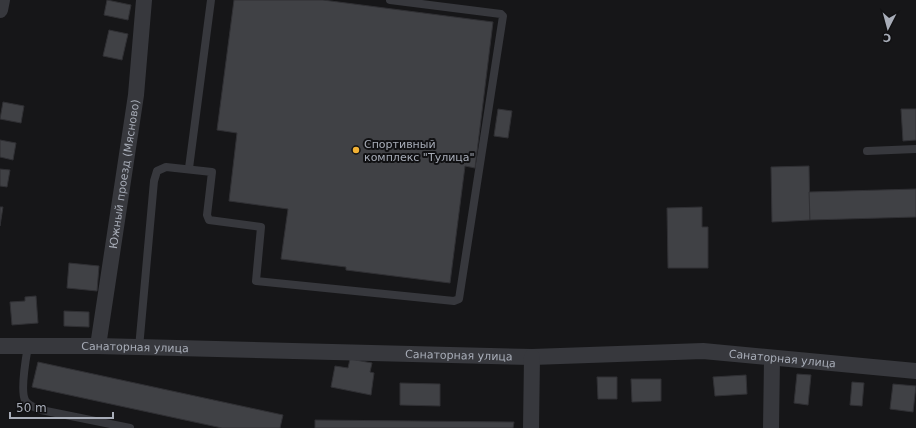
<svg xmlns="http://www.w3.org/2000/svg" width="916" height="428" viewBox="0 0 916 428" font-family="'DejaVu Sans',sans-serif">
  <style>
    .building { fill: #404145; stroke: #303034 }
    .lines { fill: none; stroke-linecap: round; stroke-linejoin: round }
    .lane { stroke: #37383d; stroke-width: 8 }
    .street { stroke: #37383d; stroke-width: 16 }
    .poi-dot { fill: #f2b134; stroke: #111113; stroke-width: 1.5 }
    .labels { text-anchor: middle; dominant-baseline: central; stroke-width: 4; stroke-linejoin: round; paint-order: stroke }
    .poi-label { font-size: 11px; fill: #a8adb8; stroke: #111113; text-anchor: start }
    .street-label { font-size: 11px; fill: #a8adb8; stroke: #111113 }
  </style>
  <rect width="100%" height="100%" fill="#161618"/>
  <g class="building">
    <path d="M 107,0 L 131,5 L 128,20 L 104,15 Z"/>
    <path d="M 234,0 L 323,0 L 493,22 L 475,168 L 465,166 L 450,283 L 346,270 L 346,267 L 281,259 L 288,209 L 229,201 L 237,133 L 217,130 Z"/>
    <path d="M 109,30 L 128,34 L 122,60 L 103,56 Z"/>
    <path d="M 3,102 L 24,106 L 21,123 L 0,119 Z"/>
    <path d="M 498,109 L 512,111 L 508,138 L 494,136 Z"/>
    <path d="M 901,109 L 916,109 L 916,140 L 903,141 Z"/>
    <path d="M 0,140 L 16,143 L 13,160 L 0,157 Z"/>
    <path d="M 809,166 L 810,220 L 772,222 L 771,167 Z"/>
    <path d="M 0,169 L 10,170 L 7,187 L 0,186 Z"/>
    <path d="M 916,189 L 916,217 L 810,220 L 809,192 Z"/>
    <path d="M 0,207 L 3,207 L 0,226 Z"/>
    <path d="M 702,207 L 702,227 L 708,227 L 708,268 L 668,268 L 667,208 Z"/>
    <path d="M 69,263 L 99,266 L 97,291 L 67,288 Z"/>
    <path d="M 36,296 L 38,323 L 12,325 L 10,302 L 25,301 L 25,297 Z"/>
    <path d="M 64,311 L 89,312 L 89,327 L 64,326 Z"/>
    <path d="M 350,359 L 372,363 L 370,372 L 374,373 L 371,395 L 331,387 L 335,366 L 348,368 Z"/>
    <path d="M 38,362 L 283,415 L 280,428 L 222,428 L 32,387 Z"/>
    <path d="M 797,374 L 811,375 L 808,405 L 794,403 Z"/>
    <path d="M 746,375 L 747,394 L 715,396 L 713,377 Z"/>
    <path d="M 597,377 L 617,377 L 617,399 L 598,399 Z"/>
    <path d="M 631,379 L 661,379 L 661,401 L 632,402 Z"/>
    <path d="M 852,382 L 864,383 L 862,406 L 850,405 Z"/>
    <path d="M 400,383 L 440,384 L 440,406 L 400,405 Z"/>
    <path d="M 893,384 L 916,386 L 913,412 L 890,409 Z"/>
    <path d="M 315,420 L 514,422 L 513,428 L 315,428 Z"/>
  </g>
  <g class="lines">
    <g class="lane">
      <path d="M 867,151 L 916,149"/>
      <path d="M 189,168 L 211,0"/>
      <path d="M 28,346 C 26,358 20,390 25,400 C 28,406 36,408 41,410 L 130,428"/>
      <path d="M 139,348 L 154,181 L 157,171 L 166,167 L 212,172 L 207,215 L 209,220 L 261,227 L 256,281 L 454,301 L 459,299 L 503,16 L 501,14 L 390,0"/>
    </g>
    <g class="street">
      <path d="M 0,10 L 2,0"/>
      <path id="s1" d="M 0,346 L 98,346 L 532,357 L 703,351 L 916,371"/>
      <path id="s2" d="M 98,346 L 136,95 L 144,0"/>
      <path d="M 531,428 L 532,357"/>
      <path d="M 771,428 L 772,359"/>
    </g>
  </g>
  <circle class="poi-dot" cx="356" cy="150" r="4"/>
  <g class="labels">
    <g class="poi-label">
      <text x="364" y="144">Спортивный<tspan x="364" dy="13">комплекс "Тулица"</tspan></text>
    </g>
    <g class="street-label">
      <text stroke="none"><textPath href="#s2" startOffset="174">Южный проезд (Мясново)</textPath></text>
      <text stroke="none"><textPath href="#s1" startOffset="135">Санаторная улица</textPath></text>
      <text stroke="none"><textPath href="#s1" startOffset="459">Санаторная улица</textPath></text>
      <text stroke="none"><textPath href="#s1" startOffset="783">Санаторная улица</textPath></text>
    </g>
  </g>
  <g transform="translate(888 28) rotate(186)" stroke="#111113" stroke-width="3" paint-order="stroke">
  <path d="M0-3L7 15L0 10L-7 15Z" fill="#a8adb8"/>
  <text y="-6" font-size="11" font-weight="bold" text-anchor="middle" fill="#a8adb8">С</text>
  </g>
  <path d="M10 412v6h103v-6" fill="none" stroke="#a8adb8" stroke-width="2"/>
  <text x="16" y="412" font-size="12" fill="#a8adb8" stroke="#111113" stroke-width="3" paint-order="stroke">50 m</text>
</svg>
